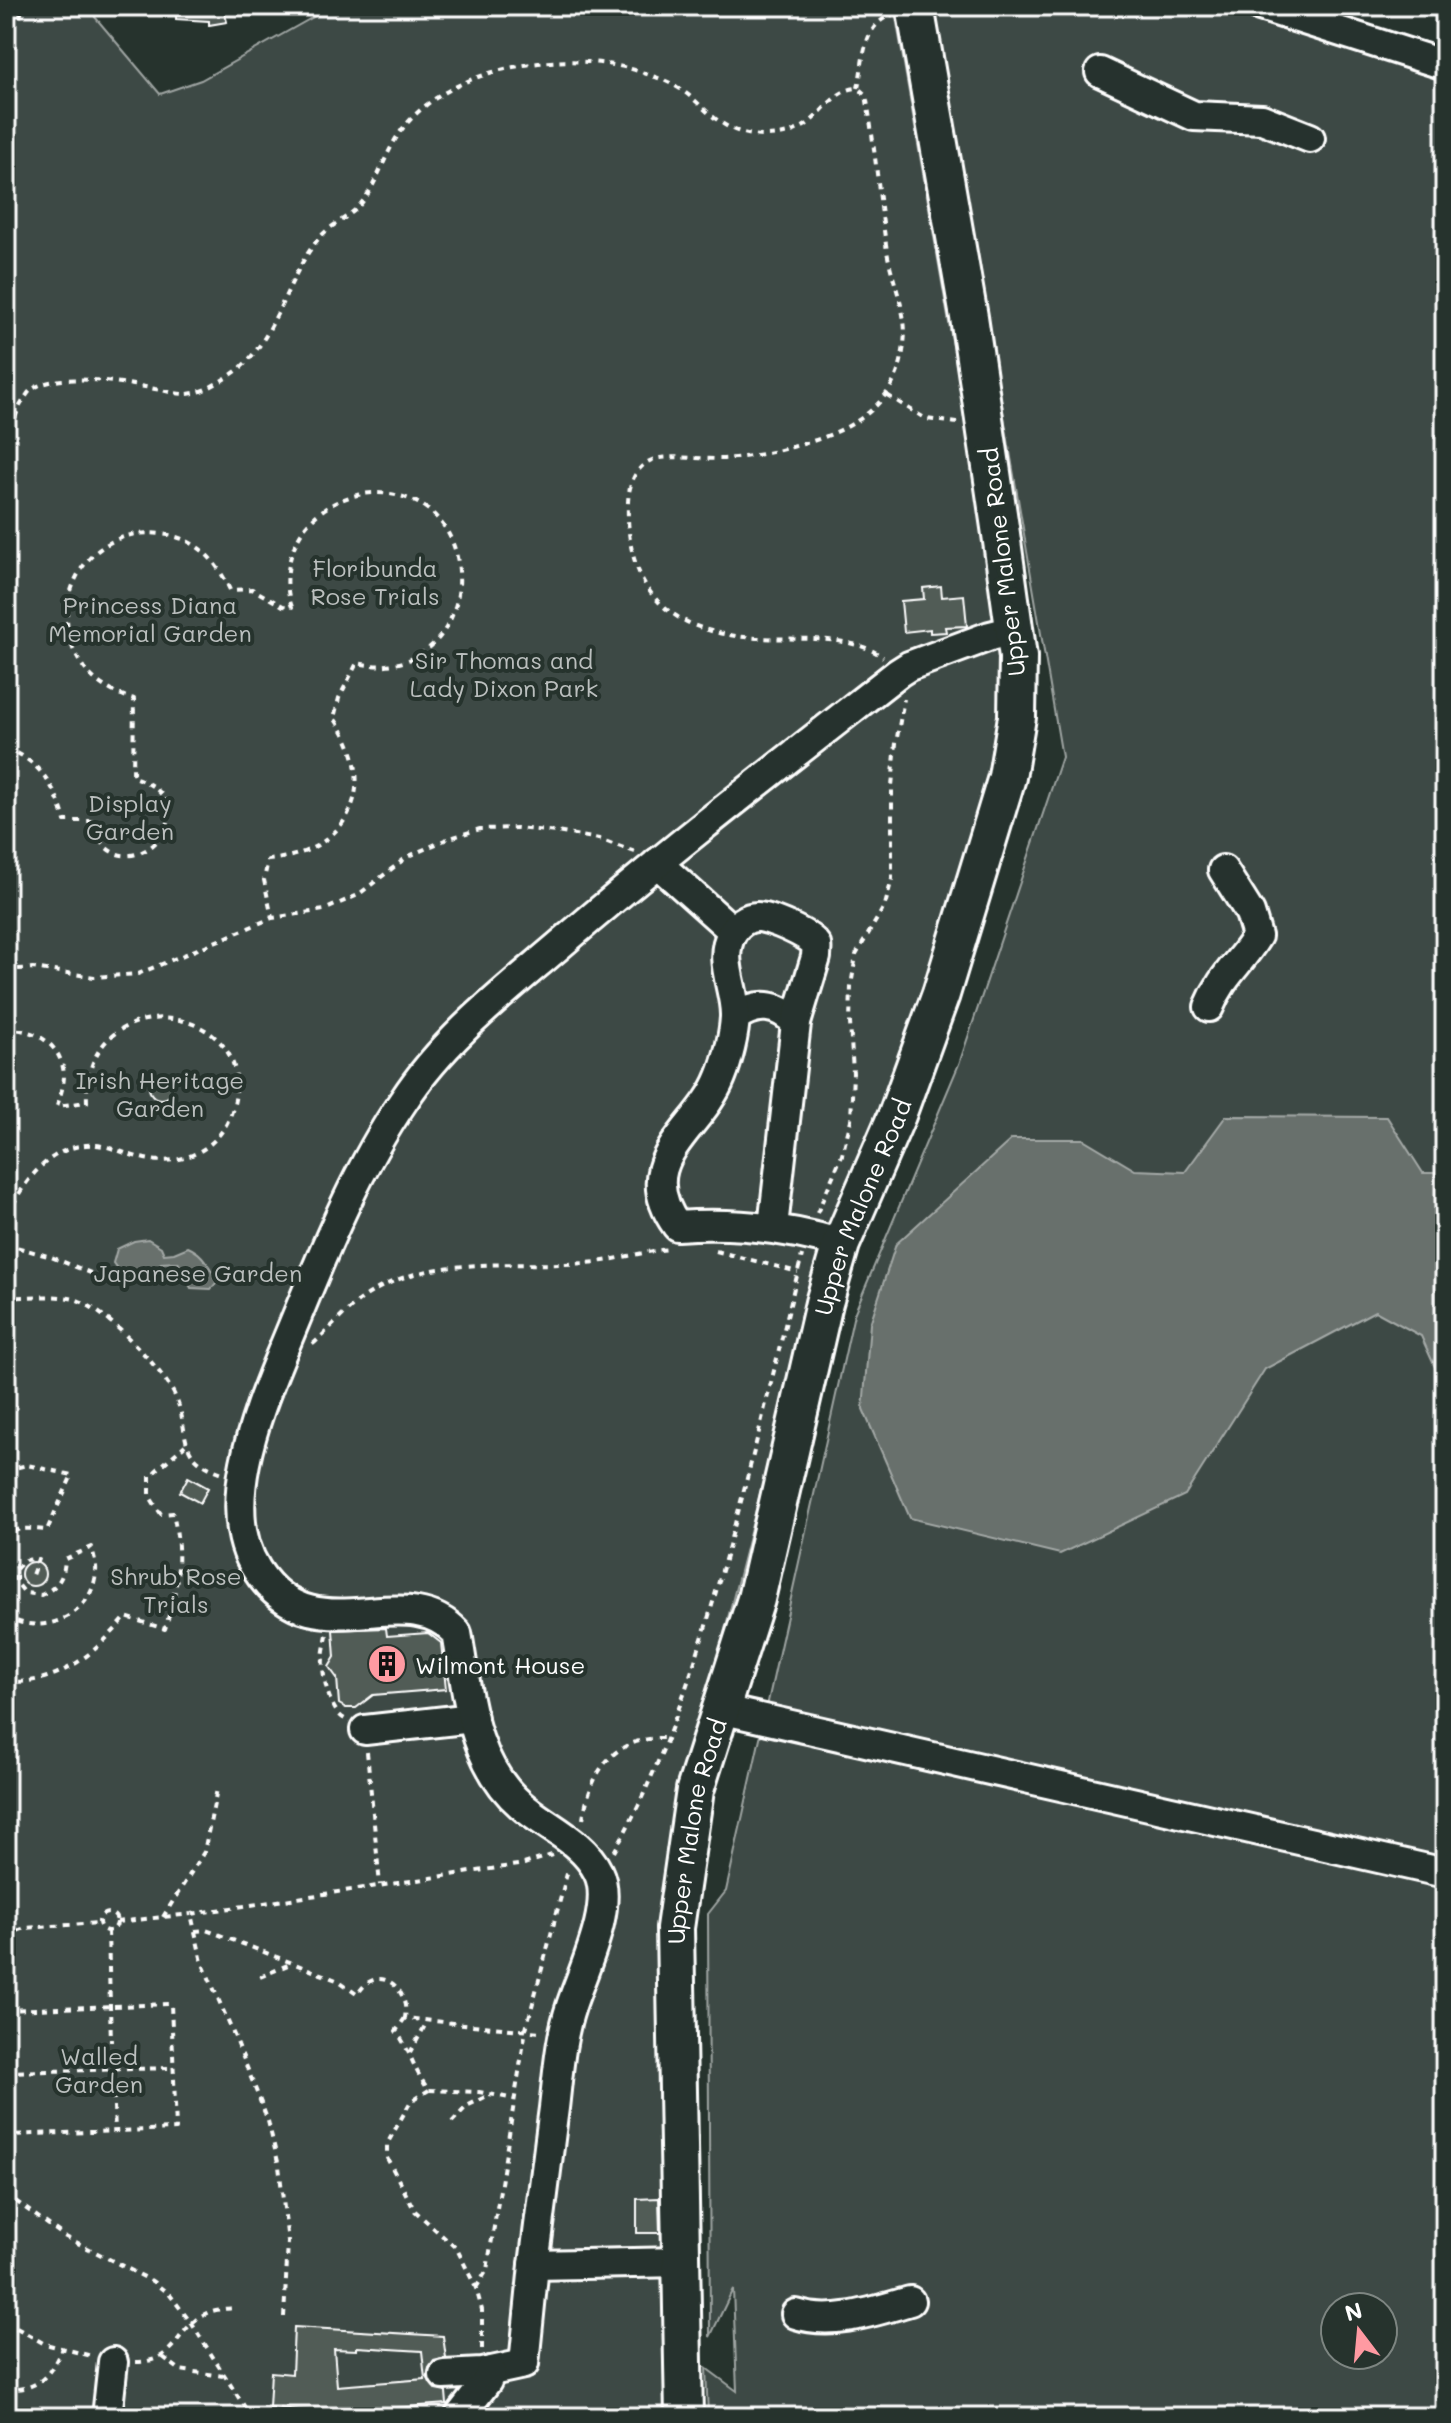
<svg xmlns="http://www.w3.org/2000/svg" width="1451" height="2423" viewBox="0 0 1451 2423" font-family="Mali,sans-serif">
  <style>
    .green { fill: #3e4944; stroke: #9ea4a2; stroke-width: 2; fill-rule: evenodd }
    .water { fill: #67706c; stroke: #a4a9a7; stroke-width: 2 }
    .building { fill: #515c57; stroke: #fff; stroke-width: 2; fill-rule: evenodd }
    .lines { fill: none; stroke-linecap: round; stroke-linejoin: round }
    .minor-casing { stroke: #fff; stroke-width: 34 }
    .major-casing { stroke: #fff; stroke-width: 42 }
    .path { stroke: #fff; stroke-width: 4; stroke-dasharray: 6 6; stroke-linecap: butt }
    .minor { stroke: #26332d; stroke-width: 28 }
    .major { stroke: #26332d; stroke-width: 36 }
    .labels { text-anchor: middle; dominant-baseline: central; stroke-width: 8; stroke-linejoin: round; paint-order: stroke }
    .street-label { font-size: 24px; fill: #fff; stroke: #26332d }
    .park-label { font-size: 24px; fill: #bbbfbe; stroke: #26332d }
    .poi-label { font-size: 24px; fill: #fff; stroke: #26332d; text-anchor: start }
  </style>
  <rect width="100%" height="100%" fill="#26332d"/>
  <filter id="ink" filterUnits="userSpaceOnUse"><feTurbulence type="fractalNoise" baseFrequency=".0125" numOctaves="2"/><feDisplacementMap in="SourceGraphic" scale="16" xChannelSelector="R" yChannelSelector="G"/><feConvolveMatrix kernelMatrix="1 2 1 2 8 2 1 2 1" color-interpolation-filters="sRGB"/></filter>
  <g filter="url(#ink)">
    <g class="green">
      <path d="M 6,6 L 94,6 L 95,17 L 160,94 L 201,80 L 333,6 L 894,6 L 1007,657 L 1005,718 L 927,991 L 883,1105 L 825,1242 L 705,1707 L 682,1786 L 680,2417 L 6,2417 Z"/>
      <path d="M 934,6 L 1209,6 L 1445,80 L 1445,2417 L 708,2417 L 706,2368 L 737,2391 L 733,2289 L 710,2337 L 708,1914 L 726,1891 L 854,1314 L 959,1064 L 1062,757 ZM 1335,2307 L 1383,2307 L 1383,2355 L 1335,2355 Z"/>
    </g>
    <g class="water">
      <path d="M 1226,1116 L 1387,1117 L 1423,1173 L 1445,1173 L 1445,1389 L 1421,1336 L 1375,1311 L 1265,1369 L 1185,1495 L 1060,1554 L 910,1518 L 863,1409 L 870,1324 L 896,1244 L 1012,1139 L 1083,1139 L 1135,1170 L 1185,1172 Z"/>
      <path d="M 148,1239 L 161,1247 L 164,1254 L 174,1253 L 188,1247 C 203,1253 211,1268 217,1282 L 211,1289 L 191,1288 L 178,1262 L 161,1263 L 150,1277 L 124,1278 L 113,1263 L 117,1249 L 134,1241 Z"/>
    </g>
    <g class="building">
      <path d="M 214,6 L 223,6 L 227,22 L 209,25 L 209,21 L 176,19 L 176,15 Z"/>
      <path d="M 941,586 L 942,597 L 964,595 L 967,626 L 945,627 L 946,632 L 930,633 L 930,629 L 904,632 L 901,601 L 924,599 L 923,588 Z"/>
      <circle cx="161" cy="1087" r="12"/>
      <path d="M 188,1477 L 208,1488 L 200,1503 L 180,1492 Z"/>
      <circle cx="33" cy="1574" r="12"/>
      <path d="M 386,1628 L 387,1636 L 428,1633 L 441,1643 L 446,1689 L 373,1695 L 356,1708 L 346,1708 L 339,1704 L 337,1678 L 329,1667 L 335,1657 L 333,1630 Z"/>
      <path d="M 659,2198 L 660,2233 L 637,2233 L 637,2199 Z"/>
      <path d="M 294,2327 L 443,2336 L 446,2358 L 434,2361 L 429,2368 L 427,2377 L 436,2390 L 446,2392 L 447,2404 L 330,2413 L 269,2407 L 271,2372 L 292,2374 ZM 357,2347 L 422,2351 L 425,2379 L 337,2386 L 334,2349 L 357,2350 Z"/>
    </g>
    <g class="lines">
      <defs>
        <g id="minor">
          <path d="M 1260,6 L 1445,65"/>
          <path d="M 1100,72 L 1194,116 L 1262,119 L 1310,138"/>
          <path d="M 657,863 L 733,931"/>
          <path d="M 1209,1007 C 1222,975 1240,964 1257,936 L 1250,913 L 1223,870"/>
          <path d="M 735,1017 C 757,1002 777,1003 796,1023"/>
          <path d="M 773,1227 L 796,1023 L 816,957 C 816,955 817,946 816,945 C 812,935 767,916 757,917 C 747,917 737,924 732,933 C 717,960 736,989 735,1017 C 734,1035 728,1060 721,1077 C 700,1131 629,1160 677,1226 C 734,1222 786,1227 841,1244"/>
          <path d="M 720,1709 L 1445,1873"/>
          <path d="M 365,1730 L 473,1718"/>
          <path d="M 534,2265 C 541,2212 547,2160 554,2108 C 558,2074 560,2039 571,2006 C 582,1972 615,1906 598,1872 C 583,1841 546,1827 521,1805 C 471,1762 468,1694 457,1633 C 403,1575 314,1658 257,1570 C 218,1511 256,1416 280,1357 C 317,1269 350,1179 404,1100 C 443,1040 502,994 556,948 C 667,852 783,763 898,673 L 909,666 L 990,636 L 1014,630"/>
          <path d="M 796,2314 C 832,2326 875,2311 910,2301"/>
          <path d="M 444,2375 L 482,2373 L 524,2364 L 534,2265 L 682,2262"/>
          <path d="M 107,2417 L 113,2362"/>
          <path d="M 459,2417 L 487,2381 L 491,2371"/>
        </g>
        <g id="major">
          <path id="s1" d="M 684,2417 L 675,1928 L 695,1790 L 756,1599 L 824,1303 L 841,1244 L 897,1115 L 941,994 L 1007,777 L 1017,717 L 1018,657 L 1001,534 L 969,317 L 915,6"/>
        </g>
      </defs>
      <use href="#minor" class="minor-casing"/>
      <use href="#major" class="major-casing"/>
      <g class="path">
        <path d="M 20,17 L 23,6"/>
        <path d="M 858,88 C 864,63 861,25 892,15"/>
        <path d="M 887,395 L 926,419 L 957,423"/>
        <path d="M 6,477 C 12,454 9,427 20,406 C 23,401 27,394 30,391 C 54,370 126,383 155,389 C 164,390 175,394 185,394 C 201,394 216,384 229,376 C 275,349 285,275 321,236 C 332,224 348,218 359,206 C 379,183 385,150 404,127 C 454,64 571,47 644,73 C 655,77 668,81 677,87 C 705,104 715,129 753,135 C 771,138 796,134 810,122 C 825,109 837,89 858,88 L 866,95 C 875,146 879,199 887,251 C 891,275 901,298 904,321 C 906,333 904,346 902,357 C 891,412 842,434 792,447 C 770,453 744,458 721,459 C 701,459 680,456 660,458 C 638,461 629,481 628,502 C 625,593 671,634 759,638 C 797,640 851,634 883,657"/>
        <path d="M 6,748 C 39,760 57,789 65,821 L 91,821 C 115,907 225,808 133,777 L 134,699 C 26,672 57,515 168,535 C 200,541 217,562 230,590 L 252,589 L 283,606 L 292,607 C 282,581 289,548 306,526 C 323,505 350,493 376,493 C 498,494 481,689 357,663 L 339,698 L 334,718 C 383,785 348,853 268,860 L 264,880 L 272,918"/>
        <path d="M 6,970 L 33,968 L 94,977 L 138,974 L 272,918 L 324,910 L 358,895 L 407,857 L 447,839 L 480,829 L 517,828 L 557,832 L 599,839 L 635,852"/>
        <path d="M 6,1029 C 34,1028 62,1044 64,1075 C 64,1085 60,1097 57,1106 L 87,1102 C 81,978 267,1001 232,1111 C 220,1149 182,1167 145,1159 C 126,1155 107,1143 86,1145 C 46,1149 21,1185 6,1219"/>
        <path d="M 817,1213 L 842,1155 L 851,1120 L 853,1073 L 850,1023 L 851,986 L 856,955 L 885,905 L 892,879 L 892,786 L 896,743 L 904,699"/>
        <path d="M 6,1244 L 51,1257 L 96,1275"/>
        <path d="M 716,1251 L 798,1272"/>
        <path d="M 6,1297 C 27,1298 53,1294 74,1299 C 102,1306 163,1369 175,1396 C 192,1433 173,1457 223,1473"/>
        <path d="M 313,1344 C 330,1329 345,1311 363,1298 C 426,1253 514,1268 586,1263 C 615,1261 642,1251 671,1249"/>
        <path d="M 6,1470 L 27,1465 L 72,1475 L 47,1530 C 33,1529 18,1526 6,1535"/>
        <path d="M 6,1616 C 41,1638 93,1616 96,1572 C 97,1564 93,1554 92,1547 L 65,1559 C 64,1578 58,1587 41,1595 L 25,1593 L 16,1582 L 16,1569 L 25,1560 L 38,1559 L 32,1575"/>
        <path d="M 327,1635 C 325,1645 322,1657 323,1667 C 324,1683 331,1712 345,1719"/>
        <path d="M 6,1681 C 56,1687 96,1653 126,1617 L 165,1629 C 178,1587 183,1557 173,1513 L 161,1514 L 150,1497 L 150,1476 L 185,1445"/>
        <path d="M 367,1752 L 380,1885"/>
        <path d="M 583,1819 C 591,1770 614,1736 668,1738"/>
        <path d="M 614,1852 C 663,1765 694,1670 721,1574 C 751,1469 776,1362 802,1255"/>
        <circle cx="108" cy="1922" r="9"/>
        <path d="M 163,1917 L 204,1852 L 217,1789"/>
        <path d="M 117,1922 L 191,1914"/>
        <path d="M 108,1931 L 111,2042"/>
        <path d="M 195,1931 L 206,1930 L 217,1934 L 339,1981 L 358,1994 C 376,1962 410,1986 405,2018 L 540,2032"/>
        <path d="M 6,1935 L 25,1928 L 98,1923"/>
        <path d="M 260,1977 L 290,1964"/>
        <path d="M 6,2010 L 171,2004 L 176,2129 L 6,2135"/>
        <path d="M 405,2018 L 396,2031 C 410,2049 414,2072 429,2090 L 479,2092 L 515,2099"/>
        <path d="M 410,2053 L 428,2020"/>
        <path d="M 112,2058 L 115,2131"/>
        <path d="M 6,2072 L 173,2068"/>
        <path d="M 429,2090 L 411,2101 L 387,2144 L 387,2158 L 415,2211 L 457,2249 L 476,2288 L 482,2310 L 482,2352"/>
        <path d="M 452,2122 L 467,2106 L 489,2095"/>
        <path d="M 6,2194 L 64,2236 L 152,2281 L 170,2295 L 192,2324 L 251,2417"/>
        <path d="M 476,2288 L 487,2270 L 526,2029 L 568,1870"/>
        <path d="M 284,2317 L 288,2242 L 279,2166 L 268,2121 L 237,2042 L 202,1962 L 191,1914 L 524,1864 L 552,1855"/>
        <path d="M 6,2322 L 45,2344 L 92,2356"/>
        <path d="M 163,2357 L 180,2370 L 223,2376"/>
        <path d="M 136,2362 C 176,2362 175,2331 203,2315 C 213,2309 224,2309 235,2308"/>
        <path d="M 6,2389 C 38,2391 50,2376 62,2348"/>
      </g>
      <use href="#minor" class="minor"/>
      <use href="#major" class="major"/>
    </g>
  </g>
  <defs>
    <symbol id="building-disc" viewBox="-11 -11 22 22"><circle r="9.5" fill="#ff9aa2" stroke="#26332d"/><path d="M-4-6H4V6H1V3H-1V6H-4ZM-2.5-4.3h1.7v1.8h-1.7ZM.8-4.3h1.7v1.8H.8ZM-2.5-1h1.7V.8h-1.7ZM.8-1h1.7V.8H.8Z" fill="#111"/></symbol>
  </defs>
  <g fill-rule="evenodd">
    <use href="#building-disc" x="365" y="1642" width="44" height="44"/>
  </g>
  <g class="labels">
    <g class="street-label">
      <text transform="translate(1002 562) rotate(-97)">Upper Malone Road</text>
      <text stroke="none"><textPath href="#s1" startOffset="1236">Upper Malone Road</textPath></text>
      <text stroke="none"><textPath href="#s1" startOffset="588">Upper Malone Road</textPath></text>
    </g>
    <g class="park-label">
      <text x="375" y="567">Floribunda<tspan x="375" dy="28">Rose Trials</tspan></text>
      <text x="150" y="604">Princess Diana<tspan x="150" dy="28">Memorial Garden</tspan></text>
      <text x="504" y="659">Sir Thomas and<tspan x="504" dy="28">Lady Dixon Park</tspan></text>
      <text x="130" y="802">Display<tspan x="130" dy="28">Garden</tspan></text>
      <text x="160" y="1079">Irish Heritage<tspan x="160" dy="28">Garden</tspan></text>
      <text x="198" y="1272">Japanese Garden</text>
      <text x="176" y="1575">Shrub Rose<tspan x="176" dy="28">Trials</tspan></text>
      <text x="99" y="2055">Walled<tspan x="99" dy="28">Garden</tspan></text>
    </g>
    <g class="poi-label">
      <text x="415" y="1664">Wilmont House</text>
    </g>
  </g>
  <rect width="1451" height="2423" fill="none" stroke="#26332d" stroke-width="32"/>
  <rect x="16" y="16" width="1419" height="2391" fill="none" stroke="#fff" stroke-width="3" filter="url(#ink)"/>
  <g transform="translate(1359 2331) rotate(344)"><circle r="38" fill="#26332d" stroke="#7d8581" stroke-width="2"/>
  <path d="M0-6L14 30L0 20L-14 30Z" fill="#ff9aa2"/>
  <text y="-12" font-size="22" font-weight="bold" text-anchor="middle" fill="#ffffff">N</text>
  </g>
</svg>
